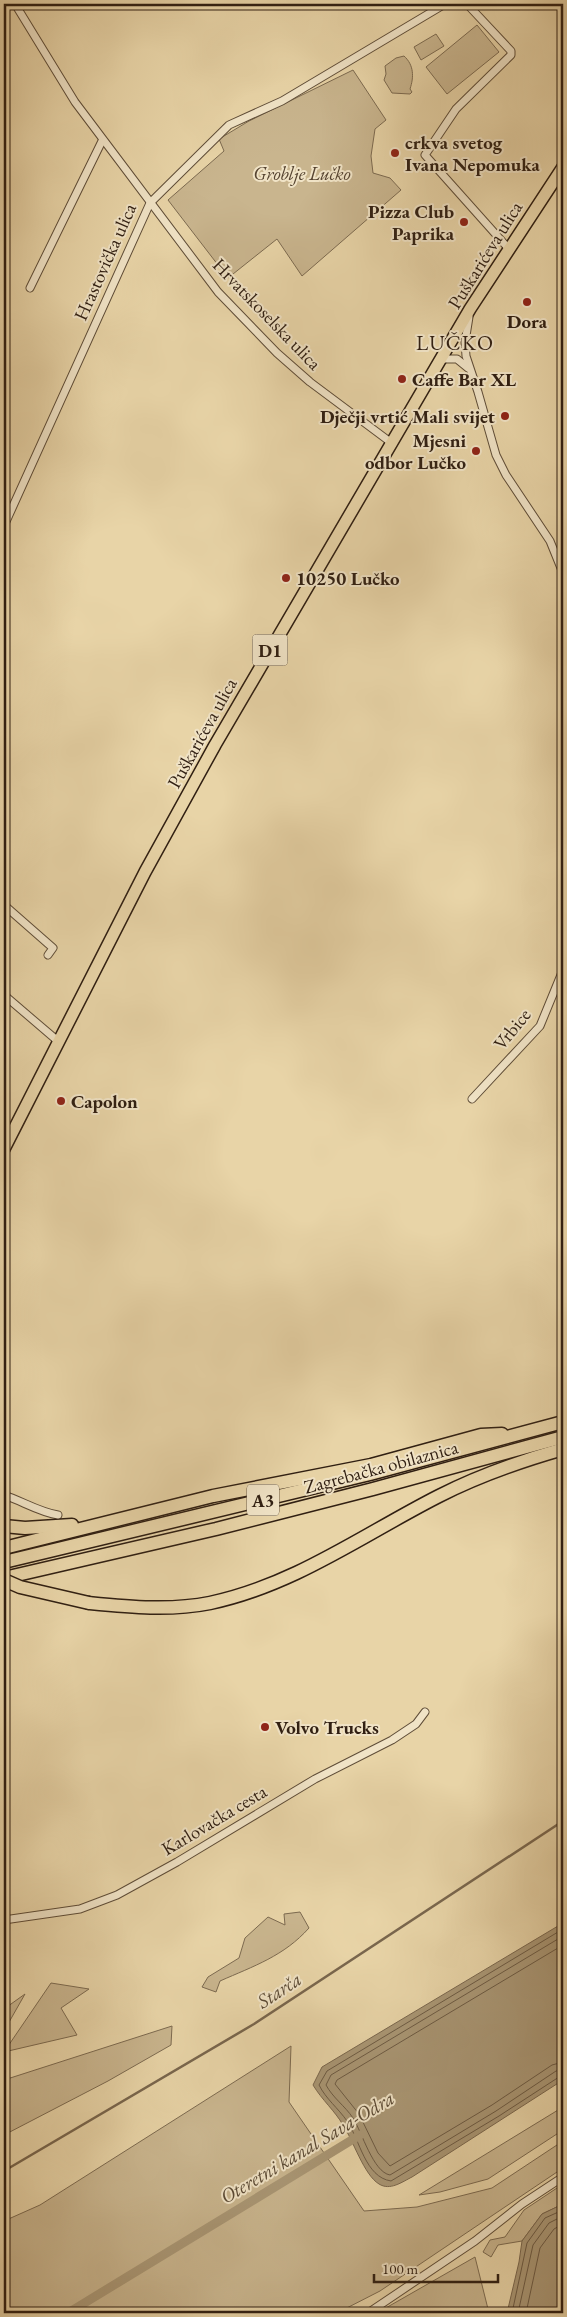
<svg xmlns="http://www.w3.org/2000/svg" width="567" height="2317" viewBox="0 0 567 2317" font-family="'EB Garamond',serif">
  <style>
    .green { fill: #c9b58e; stroke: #7c6a50 }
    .water { fill: #a99674; stroke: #79664d }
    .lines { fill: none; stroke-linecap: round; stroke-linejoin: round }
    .shore { stroke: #6c5a43; stroke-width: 1 }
    .stream { stroke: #79664d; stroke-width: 2.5 }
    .canal { stroke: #a99674; stroke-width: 9 }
    .street-casing { stroke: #5e4c37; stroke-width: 9 }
    .primary-casing { stroke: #301f12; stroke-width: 14 }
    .highway-casing { stroke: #301f12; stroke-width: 15 }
    .street { stroke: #f0e3c6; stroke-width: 7 }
    .primary { stroke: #e8d4a7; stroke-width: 11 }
    .highway { stroke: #e8d4a7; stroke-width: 12 }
    .highway-bridge-casing { stroke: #301f12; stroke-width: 15; stroke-linecap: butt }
    .highway-bridge { stroke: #e8d4a7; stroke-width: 12 }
    .poi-dot { fill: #8f2418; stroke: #f0e3c6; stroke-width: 2 }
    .labels { text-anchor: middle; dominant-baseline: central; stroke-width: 4; stroke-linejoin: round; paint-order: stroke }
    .shield { fill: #f0e3c6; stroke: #6a5a48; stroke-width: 1 }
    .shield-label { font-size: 18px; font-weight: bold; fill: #301f12 }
    .poi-label { font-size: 19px; font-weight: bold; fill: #301f12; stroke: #f0e3c6; text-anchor: start }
    .park-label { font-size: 19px; font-style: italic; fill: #564431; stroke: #f0e3c6 }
    .street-label { font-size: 19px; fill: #301f12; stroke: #f0e3c6 }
    .water-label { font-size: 20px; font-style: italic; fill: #5a4934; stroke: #f0e3c6 }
    .quarter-label { font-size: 21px; letter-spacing: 1px; fill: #301f12; stroke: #f0e3c6 }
  </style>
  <rect width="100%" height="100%" fill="#e8d4a7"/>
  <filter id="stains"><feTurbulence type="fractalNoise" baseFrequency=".004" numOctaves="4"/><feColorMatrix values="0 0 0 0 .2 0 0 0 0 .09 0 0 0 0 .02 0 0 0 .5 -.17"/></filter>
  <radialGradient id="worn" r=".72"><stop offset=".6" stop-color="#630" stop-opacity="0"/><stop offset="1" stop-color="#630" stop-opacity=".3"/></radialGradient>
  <g class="green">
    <path d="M 477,25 L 499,52 L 447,94 L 426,67 Z"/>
    <path d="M 436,34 L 444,46 L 421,60 L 414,47 Z"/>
    <path d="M 404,56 C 414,65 414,77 410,89 L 412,92 L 410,94 L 392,93 L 384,80 L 386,74 L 385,66 L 396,58 Z"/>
    <path d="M 353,70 L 386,120 L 375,129 L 371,156 L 373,173 L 390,178 L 401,190 L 302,276 L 277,239 L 228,278 L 168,200 L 224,151 L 219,139 L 249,121 Z"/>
    <path d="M 300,1912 L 309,1928 C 284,1956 254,1966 220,1981 L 216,1992 L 202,1987 L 208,1977 L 239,1958 L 245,1938 L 268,1917 L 285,1925 L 284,1914 Z"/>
    <path d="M 51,1983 L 89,1989 L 61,2008 L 77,2035 L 4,2052 Z"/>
    <path d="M 25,1994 L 4,2031 L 4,2009 Z"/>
    <path d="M 172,2026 L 171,2045 L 108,2081 L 4,2135 L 4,2080 Z"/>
    <path d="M 291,2046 L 289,2102 L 364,2211 L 417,2207 L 492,2188 L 563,2141 L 563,2168 L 380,2291 L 337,2313 L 4,2313 L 4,2221 L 40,2205 Z"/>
    <path d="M 563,2107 L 563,2130 L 488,2179 L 440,2192 L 419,2195 Z"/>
    <path d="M 563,2184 L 563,2204 L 542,2214 L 522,2241 L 498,2245 L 491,2257 L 483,2252 L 490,2240 L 505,2237 L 524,2210 Z"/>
    <path d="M 475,2257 L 489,2313 L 377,2313 Z"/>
  </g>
  <g class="water">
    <path d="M 563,1923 L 563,2080 L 412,2177 C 402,2182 390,2191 379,2184 C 364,2175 353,2140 343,2125 C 335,2111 322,2100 313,2085 L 322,2067 Z"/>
    <path d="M 563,2204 L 563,2313 L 507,2313 L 519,2262 L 522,2241 L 542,2214 Z"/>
  </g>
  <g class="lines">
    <g class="shore">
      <path d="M 563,1929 L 327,2071 L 319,2085 C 326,2099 338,2108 347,2121 C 360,2140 365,2177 391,2181 L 499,2116 L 559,2077 L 563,2076"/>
      <path d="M 563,1936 L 331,2075 L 326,2085 C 333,2098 345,2106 353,2118 C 362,2132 373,2172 390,2175 L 496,2111 L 556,2071 L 563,2070"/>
      <path d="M 563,1945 L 337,2080 L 335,2084 L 359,2114 L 378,2153 L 390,2166 L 492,2105 L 552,2065 L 563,2062"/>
      <path d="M 512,2313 L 527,2243 L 545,2218 L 563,2210"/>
      <path d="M 518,2313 L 533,2245 L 549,2223 L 563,2216"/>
      <path d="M 526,2313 L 540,2248 L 554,2229 L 563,2224"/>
    </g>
    <path class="stream" d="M 4,2171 L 254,2024 L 563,1821"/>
    <path class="canal" d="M 68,2313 L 360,2135"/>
    <defs>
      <g id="street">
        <path d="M 15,4 L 75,102 L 218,292 L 277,353 L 310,382 L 393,444"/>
        <path d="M 467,4 L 511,51 L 511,55 L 456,109 L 425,155 L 508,248"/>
        <path d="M 30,288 L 102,141"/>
        <path d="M 469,317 L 465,342 L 466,356 L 478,392 L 496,455 L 506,475 L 550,541 L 563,573"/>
        <path d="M 443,359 L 457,359 L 468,368"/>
        <path d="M 4,526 L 150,203 L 229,125 L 282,101 L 445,4"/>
        <path d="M 4,905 L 53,948 L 48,955"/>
        <path d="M 4,995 L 59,1042"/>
        <path d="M 472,1099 L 540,1026 L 563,970"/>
        <path d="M 4,1495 C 22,1501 39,1512 58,1515"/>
        <path d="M 4,1920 L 80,1909 L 117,1895 L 177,1862 L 315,1779 L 392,1740 L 416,1724 L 425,1712"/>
        <path d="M 368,2313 L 475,2241 L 522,2204 L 563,2177"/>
      </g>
      <path id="primary" d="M 4,1149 L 145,872 L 215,745 L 470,309 L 563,167"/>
      <g id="highway">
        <path d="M 4,1526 L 25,1528 L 72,1525"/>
        <path d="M 4,1548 L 213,1496 L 371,1465 L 481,1435 L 502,1434"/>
        <path d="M 4,1562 L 370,1474 L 563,1422"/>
        <path d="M 4,1578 L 216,1529 L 373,1489 L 563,1437"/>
        <path d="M 89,1603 C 130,1607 170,1611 210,1603 C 295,1585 364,1534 439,1496 C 478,1476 521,1461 563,1449"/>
      </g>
    </defs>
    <use href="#street" class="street-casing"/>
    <use href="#primary" class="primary-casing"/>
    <use href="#highway" class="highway-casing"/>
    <use href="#street" class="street"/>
    <use href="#primary" class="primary"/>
    <use href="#highway" class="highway"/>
    <defs>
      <path id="highway-bridge" d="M 4,1580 L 20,1587 L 89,1603"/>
    </defs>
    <use href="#highway-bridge" class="highway-bridge-casing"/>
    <use href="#highway-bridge" class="highway-bridge"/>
  </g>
  <g class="poi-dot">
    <circle cx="395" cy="153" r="5"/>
    <circle cx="464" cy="222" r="5"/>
    <circle cx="527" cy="302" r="5"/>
    <circle cx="402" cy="379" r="5"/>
    <circle cx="505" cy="416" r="5"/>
    <circle cx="476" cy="451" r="5"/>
    <circle cx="286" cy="578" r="5"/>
    <circle cx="61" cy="1101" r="5"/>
    <circle cx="265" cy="1727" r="5"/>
  </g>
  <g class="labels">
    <g class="shield">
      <rect x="252.5" y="634.5" width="35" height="31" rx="4"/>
      <rect x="247" y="1484.5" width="32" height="31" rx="4"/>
    </g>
    <g class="shield-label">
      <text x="270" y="650">D1</text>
      <text x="263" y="1500">A3</text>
    </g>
    <g class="poi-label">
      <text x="405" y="142">crkva svetog<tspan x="405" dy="22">Ivana Nepomuka</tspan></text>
      <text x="454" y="211" text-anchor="end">Pizza Club<tspan x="454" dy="22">Paprika</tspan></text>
      <text x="527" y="321" text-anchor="middle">Dora</text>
      <text x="412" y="379">Caffe Bar XL</text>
      <text x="495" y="416" text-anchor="end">Dječji vrtić Mali svijet</text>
      <text x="466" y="440" text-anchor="end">Mjesni<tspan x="466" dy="22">odbor Lučko</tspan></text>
      <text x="296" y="578">10250 Lučko</text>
      <text x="71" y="1101">Capolon</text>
      <text x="275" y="1727">Volvo Trucks</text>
    </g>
    <g class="park-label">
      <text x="302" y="173">Groblje Lučko</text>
    </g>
    <g class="street-label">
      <text transform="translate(485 255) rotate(-58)">Puškarićeva ulica</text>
      <text transform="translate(105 262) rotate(-66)">Hrastovička ulica</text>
      <text transform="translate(267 314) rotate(46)">Hrvatskoselska ulica</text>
      <text transform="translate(202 733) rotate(-61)">Puškarićeva ulica</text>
      <text transform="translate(512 1029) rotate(-51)">Vrbice</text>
      <text transform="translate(381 1467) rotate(-15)">Zagrebačka obilaznica</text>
      <text transform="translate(214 1820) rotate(-31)">Karlovačka cesta</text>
    </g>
    <g class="water-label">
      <text transform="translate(279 1990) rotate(-33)">Starča</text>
      <text transform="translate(307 2147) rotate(-31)">Oteretni kanal Sava-Odra</text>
    </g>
    <g class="quarter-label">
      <text x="455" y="342">LUČKO</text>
    </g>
  </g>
  <rect width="567" height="2317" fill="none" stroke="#e8d4a7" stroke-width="20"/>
  <rect x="5" y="5" width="557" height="2307" fill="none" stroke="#301f12" stroke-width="2.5"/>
  <rect x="10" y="10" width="547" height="2297" fill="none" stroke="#301f12"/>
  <path d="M374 2274v8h124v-8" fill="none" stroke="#301f12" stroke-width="2.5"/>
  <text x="382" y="2274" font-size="15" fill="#301f12" stroke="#f0e3c6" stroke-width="4" paint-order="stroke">100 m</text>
  <rect width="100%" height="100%" filter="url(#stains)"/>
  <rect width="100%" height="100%" fill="url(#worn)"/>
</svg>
